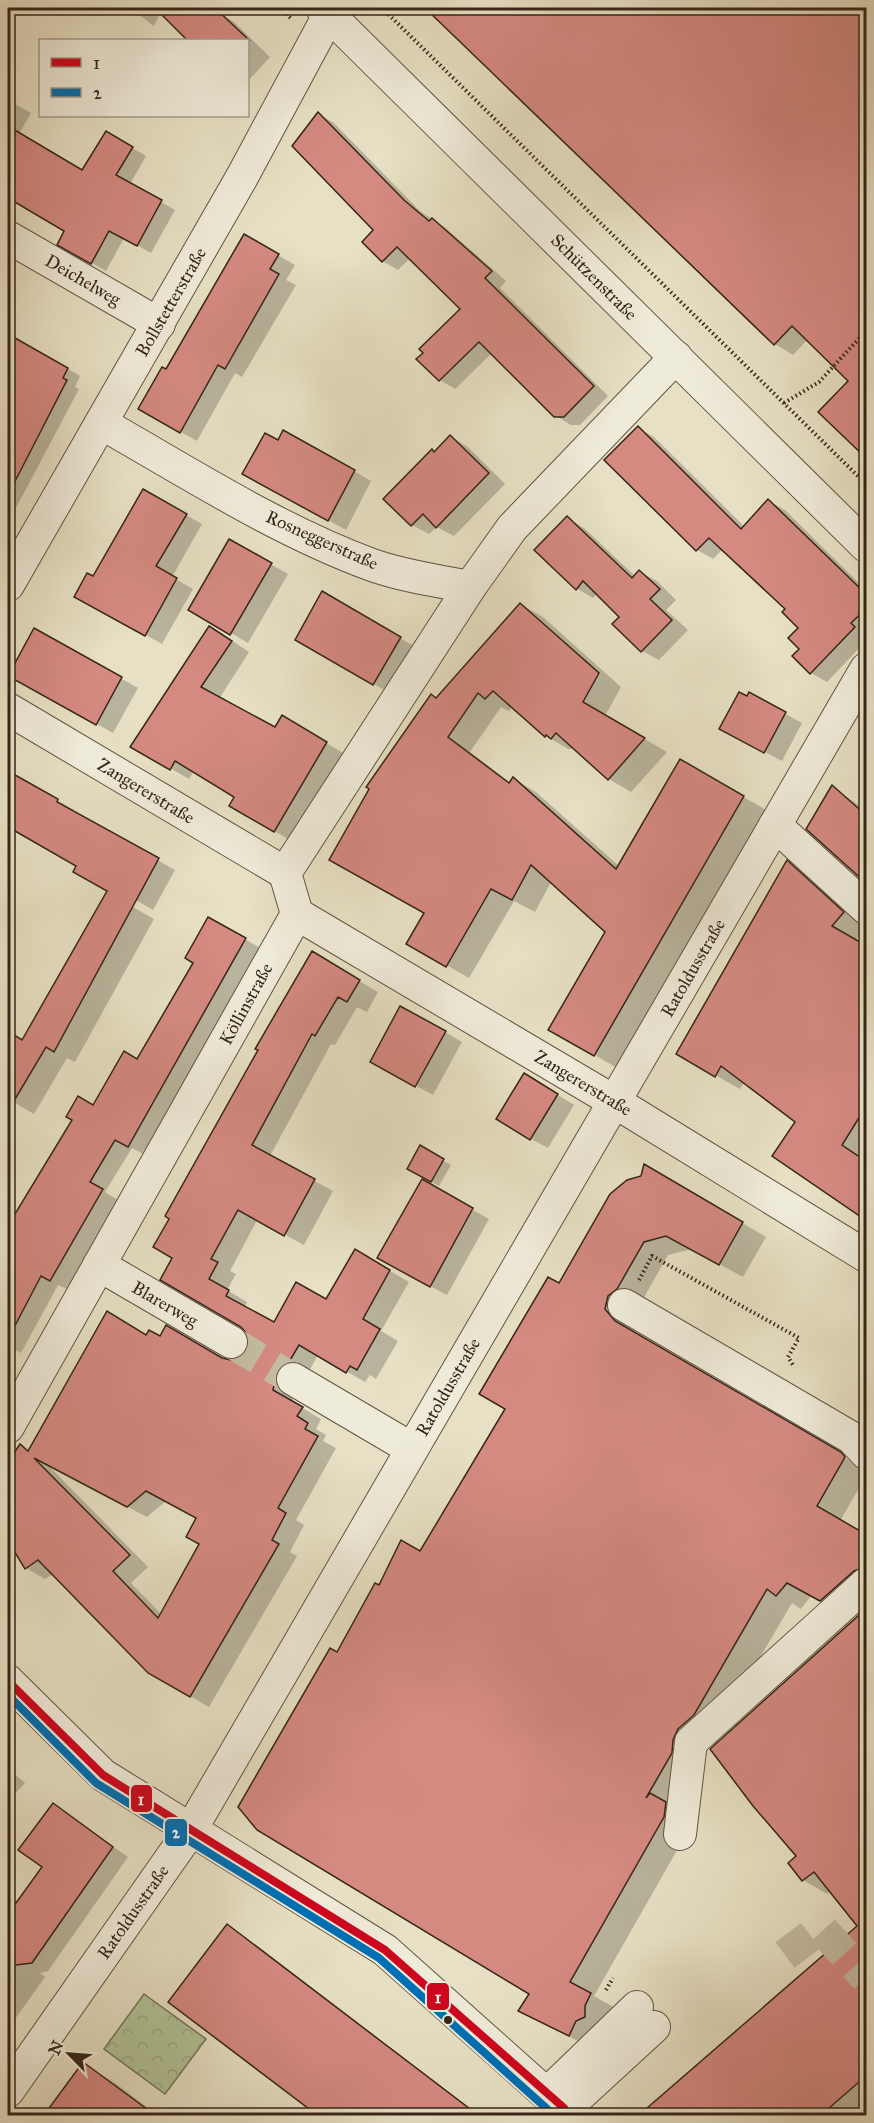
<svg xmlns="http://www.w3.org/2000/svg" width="874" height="2123" viewBox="0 0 874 2123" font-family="'IM FELL Great Primer',serif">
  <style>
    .park { fill: url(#park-crowns); stroke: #747458; stroke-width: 1.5 }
    .shadow { fill: #0003; fill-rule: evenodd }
    .building { fill: #d48981; stroke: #362518; stroke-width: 1.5; fill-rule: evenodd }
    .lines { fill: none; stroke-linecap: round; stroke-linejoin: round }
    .minor-tunnel { stroke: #c4bba2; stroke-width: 32; stroke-dasharray: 32 16; stroke-linecap: butt }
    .minor-casing { stroke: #625443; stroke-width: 34 }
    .path { stroke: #362518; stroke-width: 4; stroke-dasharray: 1.5 3; stroke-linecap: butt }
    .minor { stroke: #efebd9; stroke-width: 32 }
    .bus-1-casing { stroke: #efebd9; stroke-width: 12 }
    .bus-2-casing { stroke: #efebd9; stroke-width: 12 }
    .bus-1 { stroke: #cd071e; stroke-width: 8 }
    .bus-2 { stroke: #006fb4; stroke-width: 8 }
    .bus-dot { fill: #362518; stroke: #efebd9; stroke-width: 2 }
    .labels { text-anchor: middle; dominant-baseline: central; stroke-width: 4.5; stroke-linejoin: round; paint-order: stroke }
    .street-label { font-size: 18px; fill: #362518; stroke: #efebd9 }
    .line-badge { stroke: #efebd9; stroke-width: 2 }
    .badge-label { font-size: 16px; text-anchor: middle; font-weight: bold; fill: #fff }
  </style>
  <defs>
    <pattern id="park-crowns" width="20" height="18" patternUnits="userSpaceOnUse" patternTransform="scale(1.5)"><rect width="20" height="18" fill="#b1c397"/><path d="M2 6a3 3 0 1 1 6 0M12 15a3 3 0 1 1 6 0" fill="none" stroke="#99a781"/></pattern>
  </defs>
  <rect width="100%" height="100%" fill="#e7e0c4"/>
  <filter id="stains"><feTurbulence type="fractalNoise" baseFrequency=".00333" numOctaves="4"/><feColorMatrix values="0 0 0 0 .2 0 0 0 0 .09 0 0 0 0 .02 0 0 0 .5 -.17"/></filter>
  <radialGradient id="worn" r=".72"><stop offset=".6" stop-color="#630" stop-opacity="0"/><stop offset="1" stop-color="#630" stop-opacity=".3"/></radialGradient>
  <path class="park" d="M 144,1994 L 206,2039 L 165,2094 L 104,2049 Z"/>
  <g class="shadow">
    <path d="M 130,8 L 183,8 L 173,18 L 161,11 L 154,26 Z"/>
    <path d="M 426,8 L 866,8 L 866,457 L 850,381 L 808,339 L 793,355 L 775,344 Z"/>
    <path d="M 220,14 L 234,22 L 270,57 L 248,81 L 248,40 L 195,40 Z"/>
    <path d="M 8,100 L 31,113 L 19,134 L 83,172 L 106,133 L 146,156 L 130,184 L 175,210 L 151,253 L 124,238 L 106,271 L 59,244 L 66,230 L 8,196 Z"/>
    <path d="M 318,114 L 334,123 L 420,211 L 447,229 L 506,281 L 500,288 L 608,396 L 580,425 L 571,425 L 555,415 L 492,353 L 455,389 L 440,380 L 463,308 L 410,258 L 398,270 L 382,261 L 375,230 Z"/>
    <path d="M 245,236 L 295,265 L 286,280 L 296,285 L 242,377 L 235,373 L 197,441 L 140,409 L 167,371 Z"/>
    <path d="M 8,276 L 15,281 L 15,289 L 8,302 Z"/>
    <path d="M 8,326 L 11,328 L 8,334 L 80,376 L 75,387 L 79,389 L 8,523 Z"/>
    <path d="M 638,428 L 654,437 L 745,527 L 769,501 L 785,510 L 866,590 L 866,641 L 827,682 L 811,673 L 801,649 L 800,628 L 787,609 L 723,549 L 713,559 L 697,550 L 606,460 Z"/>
    <path d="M 451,437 L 468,447 L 505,484 L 454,536 L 437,527 L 429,534 L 412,525 L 432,451 L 435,453 Z"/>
    <path d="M 354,471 L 371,481 L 346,530 L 261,483 Z"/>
    <path d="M 143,491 L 202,524 L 172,577 L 193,589 L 162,644 L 76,596 L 93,578 Z"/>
    <path d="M 567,518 L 584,528 L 635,576 L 640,572 L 657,581 L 676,600 L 666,610 L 688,630 L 659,660 L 642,651 L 621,617 L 598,593 L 593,598 L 576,588 Z"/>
    <path d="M 230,541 L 288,574 L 248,643 L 190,609 Z"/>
    <path d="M 323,593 L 417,648 L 391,694 L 297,639 Z"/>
    <path d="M 520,604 L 543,617 L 621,687 L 605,716 L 667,752 L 631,792 L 609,779 L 576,749 L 568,749 L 546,736 L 513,706 L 509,711 L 501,707 L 470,752 L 511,783 L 514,779 L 536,792 L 619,866 L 681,761 L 766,810 L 617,1068 L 550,1029 L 607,932 L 551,882 L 535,912 L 514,901 L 469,978 L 408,943 L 425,913 L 437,699 Z"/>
    <path d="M 35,630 L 138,688 L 113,733 L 9,675 Z"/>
    <path d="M 228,638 L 249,652 L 219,699 L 276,729 L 282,717 L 345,754 L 293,842 L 231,805 L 236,796 L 194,771 L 189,779 L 132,746 Z"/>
    <path d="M 750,694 L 802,723 L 782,761 L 738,738 Z"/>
    <path d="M 8,772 L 74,810 L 73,813 L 175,870 L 153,910 L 8,826 Z"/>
    <path d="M 832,787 L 866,810 L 866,882 Z"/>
    <path d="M 787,862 L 811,876 L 866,926 L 855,941 L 866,948 L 866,1220 L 797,1122 L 744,1082 L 740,1089 L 678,1054 Z"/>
    <path d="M 103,900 L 133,907 L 154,919 L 75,1062 L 67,1058 L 34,1114 L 8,1099 L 8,1050 L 15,1037 L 23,1042 Z"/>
    <path d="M 209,919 L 262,949 L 145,1155 L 132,1148 L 105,1192 L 118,1200 L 67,1289 L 58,1285 L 21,1353 L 8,1346 L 8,1211 L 16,1216 L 94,1107 L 138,1061 L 195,962 Z"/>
    <path d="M 312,953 L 378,992 L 367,1012 L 357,1007 L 335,1045 L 331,1044 L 270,1156 L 333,1191 L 304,1245 L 257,1220 L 230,1271 L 236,1274 L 227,1290 L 247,1302 L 245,1306 L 274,1324 L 327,1301 L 356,1251 L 409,1282 L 381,1331 L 398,1341 L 376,1379 L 370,1375 L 365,1382 L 318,1355 L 308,1373 L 296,1381 L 292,1402 L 321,1419 L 316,1429 L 326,1435 L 323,1441 L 336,1448 L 296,1520 L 304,1525 L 290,1552 L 297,1556 L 209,1707 L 148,1672 L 53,1574 L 45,1579 L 26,1568 L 8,1539 L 8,1465 L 21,1446 L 30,1451 L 147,1336 L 232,1361 L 241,1359 L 248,1352 L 250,1341 L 248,1333 L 174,1258 ZM 48,1465 L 147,1517 L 166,1501 L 197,1518 L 201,1544 L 162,1615 L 131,1583 L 148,1567 Z"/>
    <path d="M 445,1032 L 462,1042 L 433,1095 L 389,1071 Z"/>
    <path d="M 542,1085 L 574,1105 L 548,1148 L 531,1139 Z"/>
    <path d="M 420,1148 L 451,1165 L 439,1186 L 409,1169 Z"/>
    <path d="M 645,1166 L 766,1237 L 743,1277 L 692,1249 L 668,1255 L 629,1324 L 639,1336 L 866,1470 L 866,1476 L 840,1521 L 866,1537 L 866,1595 L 845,1614 L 811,1596 L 801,1609 L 792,1603 L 718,1729 L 702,1743 L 688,1831 L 594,1996 L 615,2008 L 593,2049 L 521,2011 L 531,1994 L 338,1654 L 380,1587 L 421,1553 L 507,1408 L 559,1285 L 643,1178 Z"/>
    <path d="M 422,1181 L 489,1219 L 447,1295 L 396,1268 Z"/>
    <path d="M 866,1610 L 866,2111 L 861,2116 L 664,2116 L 654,2104 L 859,1927 L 831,1891 L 827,1894 L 803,1880 L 798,1856 Z"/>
    <path d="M 8,1768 L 25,1783 L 8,1801 Z"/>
    <path d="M 53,1805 L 128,1857 L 48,1971 L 40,1973 L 45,1977 L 8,2029 L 8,1916 L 44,1867 Z"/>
    <path d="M 227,1926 L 244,1936 L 480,2116 L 319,2116 L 170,2002 Z"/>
    <path d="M 83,2064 L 115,2083 L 159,2116 L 55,2116 L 49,2111 Z"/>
  </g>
  <g class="building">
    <path d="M 155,8 L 215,8 L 249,40 L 187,40 Z"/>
    <path d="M 425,8 L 867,8 L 867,459 L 818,412 L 848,381 L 792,326 L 774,345 Z"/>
    <path d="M 318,112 L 404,200 L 429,221 L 432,218 L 492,271 L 485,278 L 594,386 L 564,417 L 554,417 L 479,342 L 439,381 L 416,359 L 423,353 L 419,349 L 460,309 L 397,247 L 382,262 L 362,242 L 373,230 L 292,146 Z"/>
    <path d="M 8,126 L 82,170 L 106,131 L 133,147 L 116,175 L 162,200 L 137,246 L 109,231 L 91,264 L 57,245 L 64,231 L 8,198 Z"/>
    <path d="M 244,234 L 279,254 L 270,269 L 279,274 L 225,369 L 218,365 L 180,433 L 138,409 L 162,367 L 166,369 Z"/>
    <path d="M 8,334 L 68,368 L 63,378 L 67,380 L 8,495 Z"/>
    <path d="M 638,426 L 741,529 L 768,499 L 867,595 L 867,608 L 851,623 L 855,627 L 810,674 L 792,656 L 799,649 L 788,638 L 798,628 L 782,612 L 785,609 L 709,538 L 696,551 L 604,460 Z"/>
    <path d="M 283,430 L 355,470 L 328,521 L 242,474 L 265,433 L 278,440 Z"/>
    <path d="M 450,435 L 489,473 L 436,528 L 423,514 L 411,526 L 383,499 L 432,449 L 434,452 Z"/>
    <path d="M 143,489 L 187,514 L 156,566 L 177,578 L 145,636 L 74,597 L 87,573 L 93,576 Z"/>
    <path d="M 567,516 L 632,578 L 639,570 L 660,589 L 650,599 L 672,620 L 641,652 L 612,624 L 619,617 L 583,581 L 576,590 L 534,550 Z"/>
    <path d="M 229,539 L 272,563 L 230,635 L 188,610 Z"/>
    <path d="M 322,591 L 401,637 L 373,685 L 295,640 Z"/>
    <path d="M 520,603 L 599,673 L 583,702 L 645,738 L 608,780 L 556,733 L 551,739 L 546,735 L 545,737 L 493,691 L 485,699 L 478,693 L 448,737 L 509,783 L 513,777 L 616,869 L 680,759 L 744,796 L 594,1056 L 548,1030 L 605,932 L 531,865 L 512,900 L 491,889 L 446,967 L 406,944 L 424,913 L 329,860 L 369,789 L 366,787 L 431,694 L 436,698 Z"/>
    <path d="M 209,626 L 232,641 L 201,687 L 275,727 L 282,715 L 327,742 L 274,832 L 229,806 L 234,797 L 175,761 L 170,770 L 130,747 Z"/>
    <path d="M 34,628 L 122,677 L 96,725 L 8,676 Z"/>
    <path d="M 739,692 L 747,696 L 749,692 L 786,712 L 764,753 L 719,729 Z"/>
    <path d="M 8,771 L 58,799 L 57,802 L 159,858 L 54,1052 L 46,1047 L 8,1111 L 8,1031 L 22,1040 L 107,891 L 73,872 L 76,866 L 8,827 Z"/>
    <path d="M 832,785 L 867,816 L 867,884 L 806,829 Z"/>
    <path d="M 787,860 L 844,912 L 832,926 L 867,946 L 867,1105 L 842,1145 L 867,1162 L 867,1221 L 772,1156 L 795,1122 L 721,1066 L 715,1077 L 676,1054 Z"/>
    <path d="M 208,917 L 246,938 L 128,1147 L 115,1140 L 90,1182 L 103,1189 L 50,1281 L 41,1276 L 8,1339 L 8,1209 L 15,1214 L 72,1120 L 66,1117 L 78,1096 L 93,1105 L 124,1051 L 137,1059 L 193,963 L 185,958 Z"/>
    <path d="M 312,951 L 360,980 L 347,1002 L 338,997 L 315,1036 L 312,1034 L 252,1145 L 315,1179 L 284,1236 L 238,1210 L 211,1259 L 218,1262 L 209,1279 L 229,1290 L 226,1296 L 274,1322 L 296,1282 L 326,1299 L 355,1249 L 390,1270 L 363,1319 L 380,1329 L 357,1370 L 350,1366 L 346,1373 L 299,1345 L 289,1362 L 277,1370 L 273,1390 L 303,1407 L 297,1416 L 308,1423 L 305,1429 L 318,1436 L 278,1508 L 286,1513 L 272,1540 L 279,1544 L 190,1697 L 148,1673 L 38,1560 L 25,1569 L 8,1541 L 8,1462 L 20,1444 L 28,1451 L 107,1311 L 146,1335 L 149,1330 L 160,1336 L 166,1325 L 222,1358 L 231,1360 L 240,1357 L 246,1352 L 249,1341 L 247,1334 L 241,1327 L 160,1280 L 172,1258 L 153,1247 L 169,1219 L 165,1216 L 258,1050 L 255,1049 ZM 34,1458 L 127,1507 L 146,1491 L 196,1518 L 186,1537 L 199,1544 L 158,1618 L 113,1571 L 130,1555 Z"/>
    <path d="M 400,1006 L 446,1031 L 415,1087 L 370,1062 Z"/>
    <path d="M 524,1073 L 558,1094 L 530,1140 L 496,1119 Z"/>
    <path d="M 420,1145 L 444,1159 L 431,1182 L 407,1169 Z"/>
    <path d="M 644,1164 L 743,1222 L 719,1265 L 666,1236 L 644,1242 L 617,1289 L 608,1296 L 605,1309 L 615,1321 L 841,1452 L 845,1457 L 817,1506 L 867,1535 L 867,1567 L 854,1571 L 820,1601 L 787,1583 L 776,1596 L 767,1589 L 694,1715 L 678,1729 L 673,1740 L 672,1753 L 646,1798 L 650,1793 L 666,1802 L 664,1817 L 570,1982 L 591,1993 L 585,2006 L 585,2017 L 576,2021 L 569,2036 L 518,2011 L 529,1994 L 257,1830 L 238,1807 L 330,1648 L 337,1652 L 375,1583 L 379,1585 L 401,1540 L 420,1551 L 505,1409 L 479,1394 L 548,1277 L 559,1283 L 610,1194 L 627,1180 L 641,1176 Z"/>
    <path d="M 422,1179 L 473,1208 L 430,1287 L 377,1258 Z"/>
    <path d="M 867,1608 L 867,2075 L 821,2115 L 639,2115 L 857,1926 L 814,1872 L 802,1881 L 788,1863 L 796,1856 L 753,1806 L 710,1749 Z"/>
    <path d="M 53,1803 L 113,1847 L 32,1963 L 8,1966 L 8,1914 L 42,1867 L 18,1850 Z"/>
    <path d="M 227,1924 L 478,2115 L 317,2115 L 168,2002 Z"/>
    <path d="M 83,2062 L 155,2115 L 44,2115 Z"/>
  </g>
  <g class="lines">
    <g class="minor-tunnel">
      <path d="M 231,1342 L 293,1379"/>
      <path d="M 785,1955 L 821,1928 L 866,1978"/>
    </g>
    <defs>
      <g id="minor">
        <path d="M 322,8 L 866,546"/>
        <path d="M 8,237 L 159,324"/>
        <path d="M 101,423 C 189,473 277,530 372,565 C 403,576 438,581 470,587 L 512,528 L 676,357"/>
        <path d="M 8,585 L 242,177 L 329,15"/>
        <path d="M 8,709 L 285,873"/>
        <path d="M 775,825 L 866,908"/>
        <path d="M 297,914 L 615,1102 L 866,1256"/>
        <path d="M 99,1265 L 231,1342"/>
        <path d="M 624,1305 L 852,1438 L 866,1453"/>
        <path d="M 293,1379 L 412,1449"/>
        <path d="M 8,1427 L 297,914 L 285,873 L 470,587"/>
        <path d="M 8,1681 L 103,1775 L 385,1950 L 571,2116"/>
        <path d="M 680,1834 L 691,1742 L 866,1584"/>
        <path d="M 8,2091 L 190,1831 L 866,669"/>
        <path d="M 548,2093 L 637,2007"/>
        <path d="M 557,2116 L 654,2027"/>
      </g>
    </defs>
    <use href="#minor" class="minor-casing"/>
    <g class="path">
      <path d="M 279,8 L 292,19"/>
      <path d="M 382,8 L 866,484"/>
      <path d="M 784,403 L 819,382 L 866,331"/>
      <path d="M 639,1280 L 652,1256 L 799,1338 L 788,1357 L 793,1365"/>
      <path d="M 606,1990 L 613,1978"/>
    </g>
    <use href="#minor" class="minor"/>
    <defs>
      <path id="bus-1" d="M 8,1681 L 103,1775 L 385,1950 L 564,2108 L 557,2116"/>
      <path id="bus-2" d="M 8,1695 L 96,1783 L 379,1958 L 555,2116"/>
    </defs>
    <use href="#bus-1" class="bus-1-casing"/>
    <use href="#bus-2" class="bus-2-casing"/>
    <use href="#bus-1" class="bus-1"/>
    <use href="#bus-2" class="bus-2"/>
  </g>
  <circle class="bus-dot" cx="448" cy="2020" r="5"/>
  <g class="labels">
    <g class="street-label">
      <text transform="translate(594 277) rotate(45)">Schützenstraße</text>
      <text transform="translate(83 280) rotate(30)">Deichelweg</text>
      <text transform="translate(171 302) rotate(-60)">Bollstetterstraße</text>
      <text transform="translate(322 540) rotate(24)">Rosneggerstraße</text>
      <text transform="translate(146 791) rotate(31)">Zangererstraße</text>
      <text transform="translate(693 968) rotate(-60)">Ratoldusstraße</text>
      <text transform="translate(246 1004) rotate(-61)">Köllinstraße</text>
      <text transform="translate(583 1083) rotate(31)">Zangererstraße</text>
      <text transform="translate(165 1304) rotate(30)">Blarerweg</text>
      <text transform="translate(448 1387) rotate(-60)">Ratoldusstraße</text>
      <text transform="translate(133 1912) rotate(-55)">Ratoldusstraße</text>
    </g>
  </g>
  <g class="line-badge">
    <rect x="130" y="1784" width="23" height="29" rx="6" fill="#cd071e"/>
    <rect x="164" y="1818" width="24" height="29" rx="6" fill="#006fb4"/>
    <rect x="426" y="1982" width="24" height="29" rx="6" fill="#cd071e"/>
  </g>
  <g class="badge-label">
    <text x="141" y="1805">1</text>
    <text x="176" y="1838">2</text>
    <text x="438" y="2003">1</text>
  </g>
  <rect width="874" height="2123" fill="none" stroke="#e7e0c4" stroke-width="30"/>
  <rect x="9" y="9" width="856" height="2105" fill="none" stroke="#362518" stroke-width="3"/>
  <rect x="15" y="15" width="844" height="2093" fill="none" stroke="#362518" stroke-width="1.5"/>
  <rect x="39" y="39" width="210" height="78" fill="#efebd9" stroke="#a59c8c" stroke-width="1.5"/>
  <rect x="51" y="58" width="30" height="9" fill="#cd071e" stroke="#a59c8c" stroke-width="1.5"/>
  <text x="93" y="69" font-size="18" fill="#362518">1</text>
  <rect x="51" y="88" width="30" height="9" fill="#006fb4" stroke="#a59c8c" stroke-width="1.5"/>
  <text x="93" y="99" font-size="18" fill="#362518">2</text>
  <g transform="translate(69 2054) rotate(295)" stroke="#efebd9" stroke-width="4.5" paint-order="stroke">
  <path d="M0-4.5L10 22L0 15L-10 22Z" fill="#362518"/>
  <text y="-9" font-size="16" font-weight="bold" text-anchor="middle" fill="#362518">N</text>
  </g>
  <rect width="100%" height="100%" filter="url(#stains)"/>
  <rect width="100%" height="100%" fill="url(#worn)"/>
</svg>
